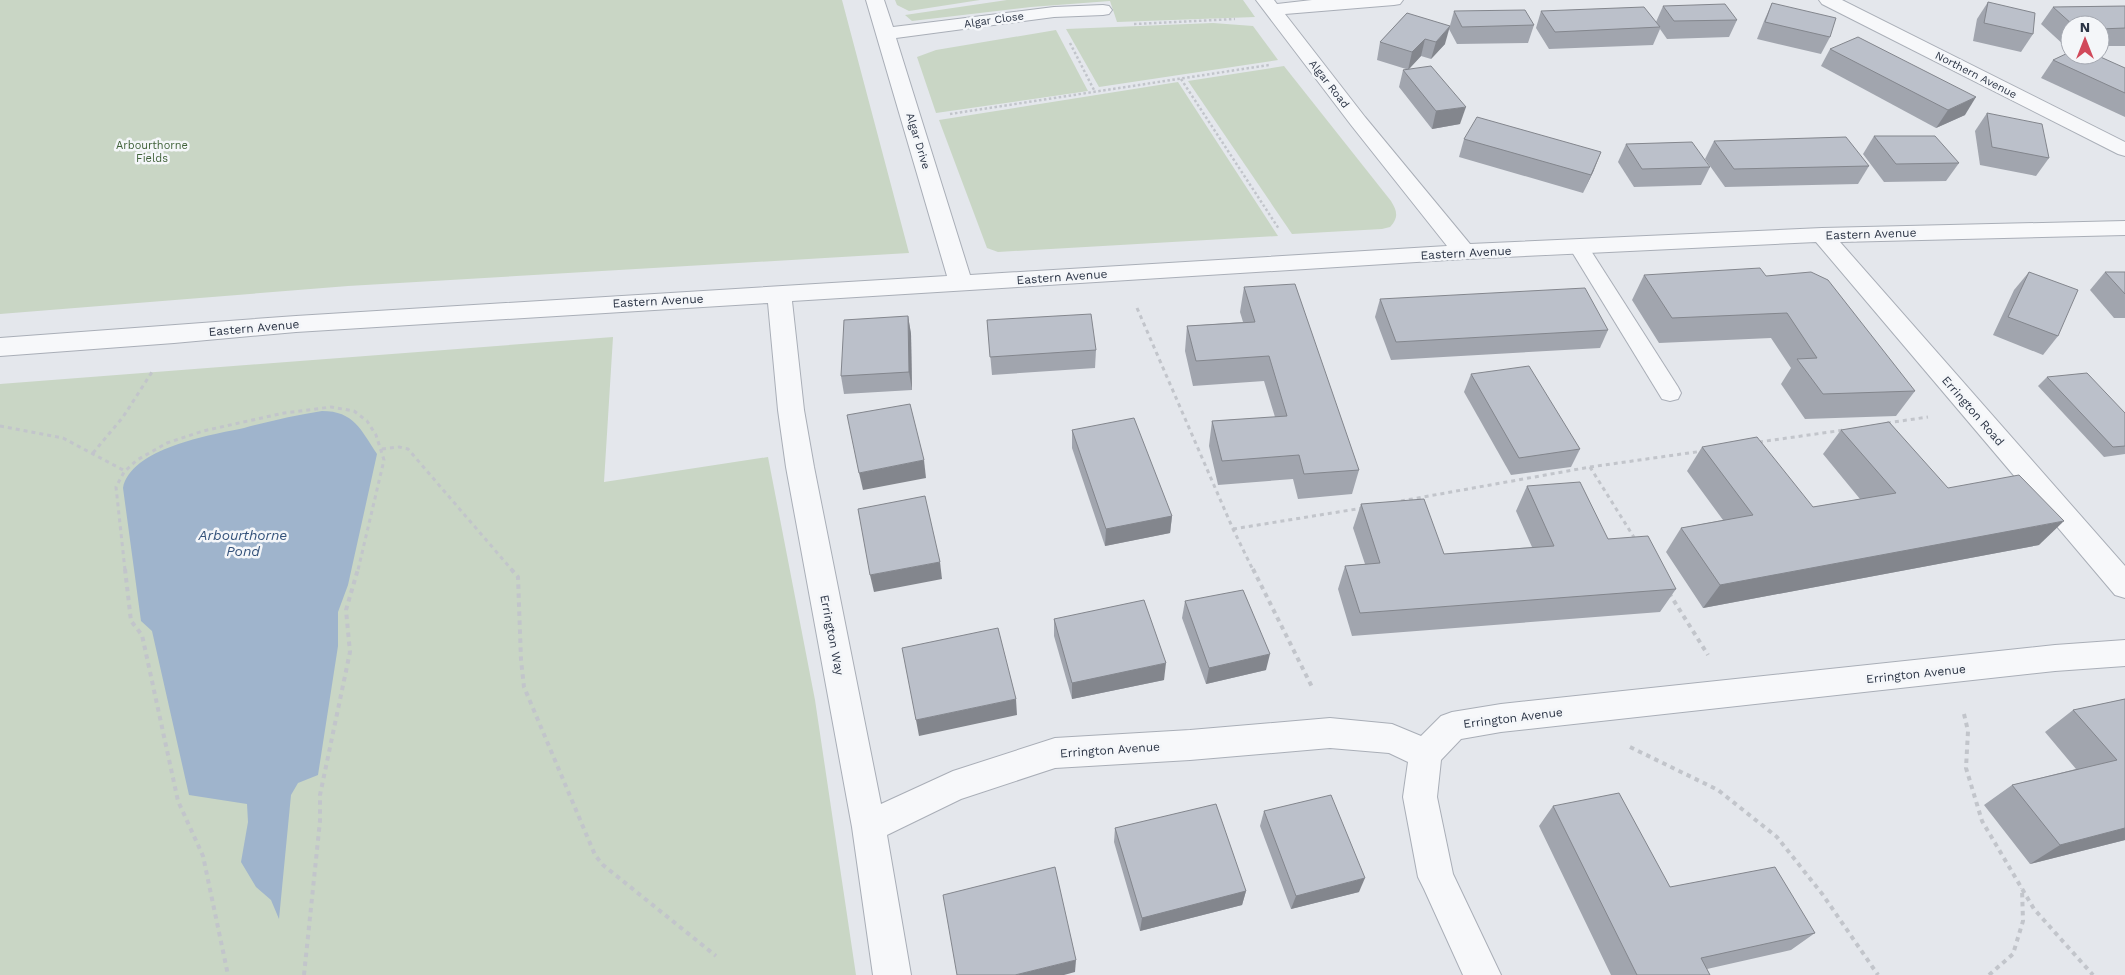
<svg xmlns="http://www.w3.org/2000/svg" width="2125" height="975" viewBox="0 0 2125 975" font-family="'Work Sans',sans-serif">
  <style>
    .green { fill: #c9d6c5 }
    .water { fill: #9fb4cc }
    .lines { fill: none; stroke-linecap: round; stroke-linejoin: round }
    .service-casing { stroke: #a9aeb7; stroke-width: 2 }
    .minor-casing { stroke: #a9aeb7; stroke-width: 2 }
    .path-far2 { stroke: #c2c5cb; stroke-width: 2.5; stroke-dasharray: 2.5 2.5; stroke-linecap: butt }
    .path-far1 { stroke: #c2c5cb; stroke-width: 3; stroke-dasharray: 4 4; stroke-linecap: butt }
    .path { stroke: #c2c5cb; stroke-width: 4; stroke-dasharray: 4.5 4.5; stroke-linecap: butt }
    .service { fill: #f7f8fa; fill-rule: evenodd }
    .minor { fill: #f7f8fa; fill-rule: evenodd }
    .wall { fill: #a1a5ae }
    .shaded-wall { fill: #83868d }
    .building { fill: #bbc0ca; stroke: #83868d }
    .labels { text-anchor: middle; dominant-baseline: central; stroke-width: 5; stroke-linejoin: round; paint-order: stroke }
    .far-street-label { font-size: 11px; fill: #2b3445; stroke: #f4f6f9 }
    .far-park-label { font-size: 11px; fill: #3f6138; stroke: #f4f6f9 }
    .street-label { font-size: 12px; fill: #2b3445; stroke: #f4f6f9 }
    .water-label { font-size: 14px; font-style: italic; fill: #34527a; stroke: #f4f6f9 }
  </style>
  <rect width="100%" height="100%" fill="#e4e7ec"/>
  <g class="green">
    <path d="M 0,0 L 842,0 L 909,253 L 348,286 L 0,314 Z"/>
    <path d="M 895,0 L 980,0 L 909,11 L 897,5 Z"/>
    <path d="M 1007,0 L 1243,0 L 1255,17 L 1117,22 L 1110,1 L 1031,7 L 912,21 L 905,15 Z"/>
    <path d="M 1213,23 L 1253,26 L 1278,60 L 1099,87 L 1066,29 Z"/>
    <path d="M 1056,30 L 1088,91 L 936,113 L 917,57 L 936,50 Z"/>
    <path d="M 1284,66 L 1391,201 C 1397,211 1399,217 1390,227 L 1382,229 L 1292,234 L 1188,81 Z"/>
    <path d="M 1178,82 L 1278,236 L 998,252 L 987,248 L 939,120 Z"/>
    <path d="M 613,337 L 604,482 L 768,457 L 815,700 L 856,975 L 0,975 L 0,384 Z"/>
  </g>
  <path class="water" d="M 322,411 C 354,411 361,430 377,454 L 348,585 L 338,612 L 338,646 L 318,775 L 298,783 L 291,795 L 279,919 L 271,900 L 256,887 L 241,862 L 248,822 L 247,804 L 189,795 L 152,631 L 141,621 L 123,488 C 131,448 210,435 244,428 C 270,421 296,415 322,411 Z"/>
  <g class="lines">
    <defs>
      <path id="service" d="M 1579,241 L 1586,243 L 1678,387 L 1681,393 L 1678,399 L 1670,401 L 1662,399 L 1569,247 L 1572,243 Z"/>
      <g id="minor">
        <path d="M 866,0 L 884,0 L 893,27 L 1054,7 L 1103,5 L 1109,6 L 1112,10 L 1109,14 L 1103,15 L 1054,17 L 896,38 L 970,275 L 1447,246 L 1351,125 L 1256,0 L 1274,0 L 1277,4 L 1312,0 L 1403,0 L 1400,4 L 1394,5 L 1285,14 L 1365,117 L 1470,244 L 1822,228 L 2125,221 L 2125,235 L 1840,242 L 2125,566 L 2125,598 L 2115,595 L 1816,242 L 1464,259 L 792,301 L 804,410 L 814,467 L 881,804 L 953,771 L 1055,738 L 1190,730 L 1330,718 L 1392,724 L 1421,736 L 1441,716 L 1452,712 L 1501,704 L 2055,645 L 2125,640 L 2125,666 L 2055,671 L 1501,732 L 1461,739 L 1441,760 L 1437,797 L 1453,874 L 1501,975 L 1463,975 L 1424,889 L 1418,877 L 1403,797 L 1408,762 L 1389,753 L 1330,748 L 1190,760 L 1055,768 L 961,799 L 887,835 L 911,975 L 873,975 L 852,827 L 786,467 L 778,410 L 768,303 L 296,332 L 174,343 L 0,356 L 0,338 L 296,316 L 947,276 Z"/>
        <path d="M 1819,0 L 1842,0 L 2125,142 L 2125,156 L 2118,154 L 1822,4 Z"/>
      </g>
    </defs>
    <use href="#service" class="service-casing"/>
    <use href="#minor" class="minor-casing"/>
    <g class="path-far2">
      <path d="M 1134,24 L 1235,19"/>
      <path d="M 1070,43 L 1095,92"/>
      <path d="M 1181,79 L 1279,229"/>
      <path d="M 950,114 L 1269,65"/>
    </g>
    <g class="path-far1">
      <path d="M 1137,308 L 1233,529 L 1253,570"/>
      <path d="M 1887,423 L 1928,417"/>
      <path d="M 0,426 L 63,438 L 125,471"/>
      <path d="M 1759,442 L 1844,430"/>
      <path d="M 382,449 L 399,447 L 408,449 L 512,570"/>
      <path d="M 93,453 L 123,417 L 152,372"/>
      <path d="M 1590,467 L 1635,539"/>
      <path d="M 1401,501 L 1590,467 L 1703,451"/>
      <path d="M 1233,529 L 1363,508"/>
      <path d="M 125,570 L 116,487 L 124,472 L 137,460 L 167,443 L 203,431 L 284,413 L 331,407 L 354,411 L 367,421 L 376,435 L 384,460 L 358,570"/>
    </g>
    <g class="path">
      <path d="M 125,569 L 131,621 L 142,635 L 178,801 L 203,856 L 228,975"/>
      <path d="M 511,569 L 518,577 L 521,660 L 524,687 L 595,855 L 603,865 L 716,956"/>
      <path d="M 1253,569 L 1313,689"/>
      <path d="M 1669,593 L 1708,655"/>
      <path d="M 1964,714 L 1968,731 L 1966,768 L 1982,821 L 2034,909 L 2093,975"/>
      <path d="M 1630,747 L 1718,790 L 1777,837 L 1823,895 L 1878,975"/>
      <path d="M 304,975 L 320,821 L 320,795 L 350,652 L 346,610 L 358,569"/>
      <path d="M 1989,975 L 2013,954 L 2023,921 L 2022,888"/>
    </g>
    <use href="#service" class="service"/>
    <use href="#minor" class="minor"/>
  </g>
  <g class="wall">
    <path d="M 1988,2 L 2033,34 L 2021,52 L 1973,41 L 1977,19 Z"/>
    <path d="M 1772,3 L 1830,37 L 1821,54 L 1757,39 L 1764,21 Z"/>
    <path d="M 1663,6 L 1737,20 L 1729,37 L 1667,39 L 1660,29 L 1653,45 L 1549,49 L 1536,28 L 1541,11 L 1656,22 Z"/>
    <path d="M 2125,6 L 2125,46 L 2100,46 L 2100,25 L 2070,25 L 2070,46 L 2065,46 L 2041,24 L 2053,7 Z"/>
    <path d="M 1454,11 L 1534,25 L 1528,43 L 1457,44 L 1449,29 Z"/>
    <path d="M 1407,13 L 1445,44 L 1431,59 L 1421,56 L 1409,69 L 1460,124 L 1432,129 L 1399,87 L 1403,70 L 1406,69 L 1377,60 L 1380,42 Z"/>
    <path d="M 1830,49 L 1965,115 L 1936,128 L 1821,66 Z"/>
    <path d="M 2053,60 L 2125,68 L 2125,117 L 2041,78 Z"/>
    <path d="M 1987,113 L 2049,158 L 2036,176 L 1980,165 L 1975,131 Z"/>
    <path d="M 1874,136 L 1959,163 L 1946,181 L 1884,182 L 1863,154 Z"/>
    <path d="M 1464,139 L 1594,170 L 1583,193 L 1459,157 Z"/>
    <path d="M 1714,141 L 1869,166 L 1858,184 L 1725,187 L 1705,159 Z"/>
    <path d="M 1626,144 L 1710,167 L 1701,185 L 1634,187 L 1618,162 Z"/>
    <path d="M 2029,272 L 2058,336 L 2043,355 L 1993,335 L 2014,290 Z"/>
    <path d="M 2105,272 L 2125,272 L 2125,318 L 2114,318 L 2090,290 Z"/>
    <path d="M 1644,275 L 1766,276 L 1915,391 L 1896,416 L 1805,419 L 1781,384 L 1791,368 L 1771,338 L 1659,343 L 1632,300 Z"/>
    <path d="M 1244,287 L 1359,470 L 1352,494 L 1298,499 L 1293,479 L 1218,485 L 1209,446 L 1212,421 L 1275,417 L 1264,381 L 1193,386 L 1185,351 L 1187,326 L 1243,322 L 1240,312 Z"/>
    <path d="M 1380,299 L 1608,330 L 1600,348 L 1391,360 L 1375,317 Z"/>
    <path d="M 908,316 L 911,334 L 912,390 L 844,394 L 841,376 Z"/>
    <path d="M 987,320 L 1096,350 L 1095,368 L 992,375 Z"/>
    <path d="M 1471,374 L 1580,449 L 1571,467 L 1511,475 L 1464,392 Z"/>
    <path d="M 2047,377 L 2125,413 L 2125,454 L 2104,457 L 2038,386 Z"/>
    <path d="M 1072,430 L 1172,516 L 1170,533 L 1105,546 L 1072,448 Z"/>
    <path d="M 1841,430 L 1948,488 L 2039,545 L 1703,608 L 1666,552 L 1681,528 L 1723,520 L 1687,471 L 1702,447 L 1813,507 L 1860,499 L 1823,454 Z"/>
    <path d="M 1527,486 L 1608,539 L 1676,589 L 1660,612 L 1352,636 L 1338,589 L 1345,566 L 1365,564 L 1353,528 L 1361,504 L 1444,554 L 1532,547 L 1516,511 Z"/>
    <path d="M 1185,601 L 1266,670 L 1206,684 L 1182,618 Z"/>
    <path d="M 1054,619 L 1164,680 L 1072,699 L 1054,636 Z"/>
    <path d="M 2125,699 L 2125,840 L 2030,864 L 1984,805 L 2012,785 L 2076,769 L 2045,732 L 2073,710 Z"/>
    <path d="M 1553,806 L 1670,887 L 1815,933 L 1791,950 L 1707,969 L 1710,975 L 1611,975 L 1539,826 Z"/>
    <path d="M 1264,811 L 1359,892 L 1291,909 L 1260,826 Z"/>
    <path d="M 1115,828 L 1246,891 L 1242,905 L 1140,931 L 1114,842 Z"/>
  </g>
  <g class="shaded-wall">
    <path d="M 1450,26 L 1445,44 L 1431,59 L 1436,42 Z"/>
    <path d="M 1425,39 L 1421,56 L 1408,70 L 1412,52 Z"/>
    <path d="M 1976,97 L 1965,115 L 1936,128 L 1948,110 Z"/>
    <path d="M 1466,107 L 1460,124 L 1432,129 L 1436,111 Z"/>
    <path d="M 1601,152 L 1594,170 L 1583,193 L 1591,175 Z"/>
    <path d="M 908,316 L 911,334 L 912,390 L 909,372 Z"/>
    <path d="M 924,460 L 926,478 L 863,490 L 859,473 Z"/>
    <path d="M 1172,516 L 1170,533 L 1105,546 L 1106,529 Z"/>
    <path d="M 2064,521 L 2039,545 L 1703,608 L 1720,585 Z"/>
    <path d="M 940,562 L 942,579 L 874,592 L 870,575 Z"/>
    <path d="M 1270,654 L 1266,670 L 1206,684 L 1209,668 Z"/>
    <path d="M 1166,663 L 1164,680 L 1072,699 L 1072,683 Z"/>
    <path d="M 1016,699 L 1017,715 L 919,736 L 916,720 Z"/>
    <path d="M 2125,828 L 2125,840 L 2030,864 L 2060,845 Z"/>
    <path d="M 1365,878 L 1359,892 L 1291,909 L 1296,896 Z"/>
    <path d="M 1246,891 L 1242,905 L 1140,931 L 1142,918 Z"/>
    <path d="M 1076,960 L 1075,972 L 1064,975 L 1015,975 Z"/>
  </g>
  <g class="building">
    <path d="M 1988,2 L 2035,13 L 2033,34 L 1984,23 Z"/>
    <path d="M 1772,3 L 1836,18 L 1830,37 L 1765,22 Z"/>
    <path d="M 1725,4 L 1737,20 L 1674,21 L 1663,6 Z"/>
    <path d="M 2125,6 L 2125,28 L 2100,29 L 2100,25 L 2073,25 L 2053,7 Z"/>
    <path d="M 1644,7 L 1660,27 L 1555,32 L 1541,11 Z"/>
    <path d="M 1525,10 L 1534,25 L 1462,27 L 1454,11 Z"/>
    <path d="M 1407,13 L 1450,26 L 1436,42 L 1425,39 L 1412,52 L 1380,42 Z"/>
    <path d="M 1858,37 L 1976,97 L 1948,110 L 1830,49 Z"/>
    <path d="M 2070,52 L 2070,55 L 2096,55 L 2125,68 L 2125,93 L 2053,60 Z"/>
    <path d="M 1431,66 L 1466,107 L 1436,111 L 1403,70 Z"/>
    <path d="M 1987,113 L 2042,124 L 2049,158 L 1992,147 Z"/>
    <path d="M 1477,117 L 1601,152 L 1591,175 L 1464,139 Z"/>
    <path d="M 1874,136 L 1935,136 L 1959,163 L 1896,164 Z"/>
    <path d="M 1846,137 L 1869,166 L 1734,169 L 1714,141 Z"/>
    <path d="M 1692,142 L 1710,167 L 1642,169 L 1626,144 Z"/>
    <path d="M 1760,268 L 1766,276 L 1811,272 L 1828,280 L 1915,391 L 1823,394 L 1797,359 L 1817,358 L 1787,313 L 1672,318 L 1644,275 Z"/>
    <path d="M 2029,272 L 2078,290 L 2058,336 L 2008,317 Z"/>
    <path d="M 2105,272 L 2125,272 L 2125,294 Z"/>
    <path d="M 1295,284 L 1359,470 L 1304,474 L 1299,455 L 1222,461 L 1212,421 L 1287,416 L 1269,356 L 1196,361 L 1187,326 L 1255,322 L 1244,287 Z"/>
    <path d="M 1585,288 L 1608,330 L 1396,342 L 1380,299 Z"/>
    <path d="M 1091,314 L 1096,350 L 990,357 L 987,320 Z"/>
    <path d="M 908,316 L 909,372 L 841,376 L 844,320 Z"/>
    <path d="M 1529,366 L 1580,449 L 1519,458 L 1471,374 Z"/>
    <path d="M 2087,373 L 2125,413 L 2125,446 L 2113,447 L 2047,377 Z"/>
    <path d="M 910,404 L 924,460 L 859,473 L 847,415 Z"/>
    <path d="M 1134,418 L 1172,516 L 1106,529 L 1072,430 Z"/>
    <path d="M 1889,422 L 1948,488 L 2019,475 L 2064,521 L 1720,585 L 1681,528 L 1753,515 L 1702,447 L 1757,437 L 1813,507 L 1896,493 L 1841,430 Z"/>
    <path d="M 1580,482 L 1608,539 L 1648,536 L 1676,589 L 1360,613 L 1345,566 L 1380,563 L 1361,504 L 1424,499 L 1444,554 L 1554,546 L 1527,486 Z"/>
    <path d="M 925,496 L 940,562 L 870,575 L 858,509 Z"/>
    <path d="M 1243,590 L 1270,654 L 1209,668 L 1185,601 Z"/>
    <path d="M 1144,600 L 1166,663 L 1072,683 L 1054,619 Z"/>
    <path d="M 998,628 L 1016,699 L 916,720 L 902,648 Z"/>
    <path d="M 2125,699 L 2125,828 L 2060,845 L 2012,785 L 2117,760 L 2073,710 Z"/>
    <path d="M 1619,793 L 1670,887 L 1775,867 L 1815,933 L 1701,958 L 1710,975 L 1637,975 L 1553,806 Z"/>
    <path d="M 1331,795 L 1365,878 L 1296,896 L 1264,811 Z"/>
    <path d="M 1216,804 L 1246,891 L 1142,918 L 1115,828 Z"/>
    <path d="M 1055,867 L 1076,960 L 1015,975 L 957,975 L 943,895 Z"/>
  </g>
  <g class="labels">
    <g class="far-street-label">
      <text transform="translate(994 20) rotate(-8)">Algar Close</text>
      <text transform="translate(1976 75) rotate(27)">Northern Avenue</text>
      <text transform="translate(1329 84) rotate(52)">Algar Road</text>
      <text transform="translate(918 141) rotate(73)">Algar Drive</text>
    </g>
    <g class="far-park-label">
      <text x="152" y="145">Arbourthorne<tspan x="152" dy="13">Fields</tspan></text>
    </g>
    <g class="street-label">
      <text transform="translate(1871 234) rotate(-2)">Eastern Avenue</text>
      <text transform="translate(1466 253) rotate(-3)">Eastern Avenue</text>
      <text transform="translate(1062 277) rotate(-4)">Eastern Avenue</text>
      <text transform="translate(658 301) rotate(-3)">Eastern Avenue</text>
      <text transform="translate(254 328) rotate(-5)">Eastern Avenue</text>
      <text transform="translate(1973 411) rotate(49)">Errington Road</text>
      <text transform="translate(832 635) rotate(79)">Errington Way</text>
      <text transform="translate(1916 674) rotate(-6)">Errington Avenue</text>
      <text transform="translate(1513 718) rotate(-7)">Errington Avenue</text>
      <text transform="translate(1110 750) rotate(-4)">Errington Avenue</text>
    </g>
    <g class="water-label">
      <text x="243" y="535">Arbourthorne<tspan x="243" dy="16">Pond</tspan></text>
    </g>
  </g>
  <g transform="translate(2085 40)"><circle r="24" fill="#f4f6f9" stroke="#a4a8b1"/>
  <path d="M0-4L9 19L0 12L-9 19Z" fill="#d1495b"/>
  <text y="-8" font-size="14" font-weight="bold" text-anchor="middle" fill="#2b3445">N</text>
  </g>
</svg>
